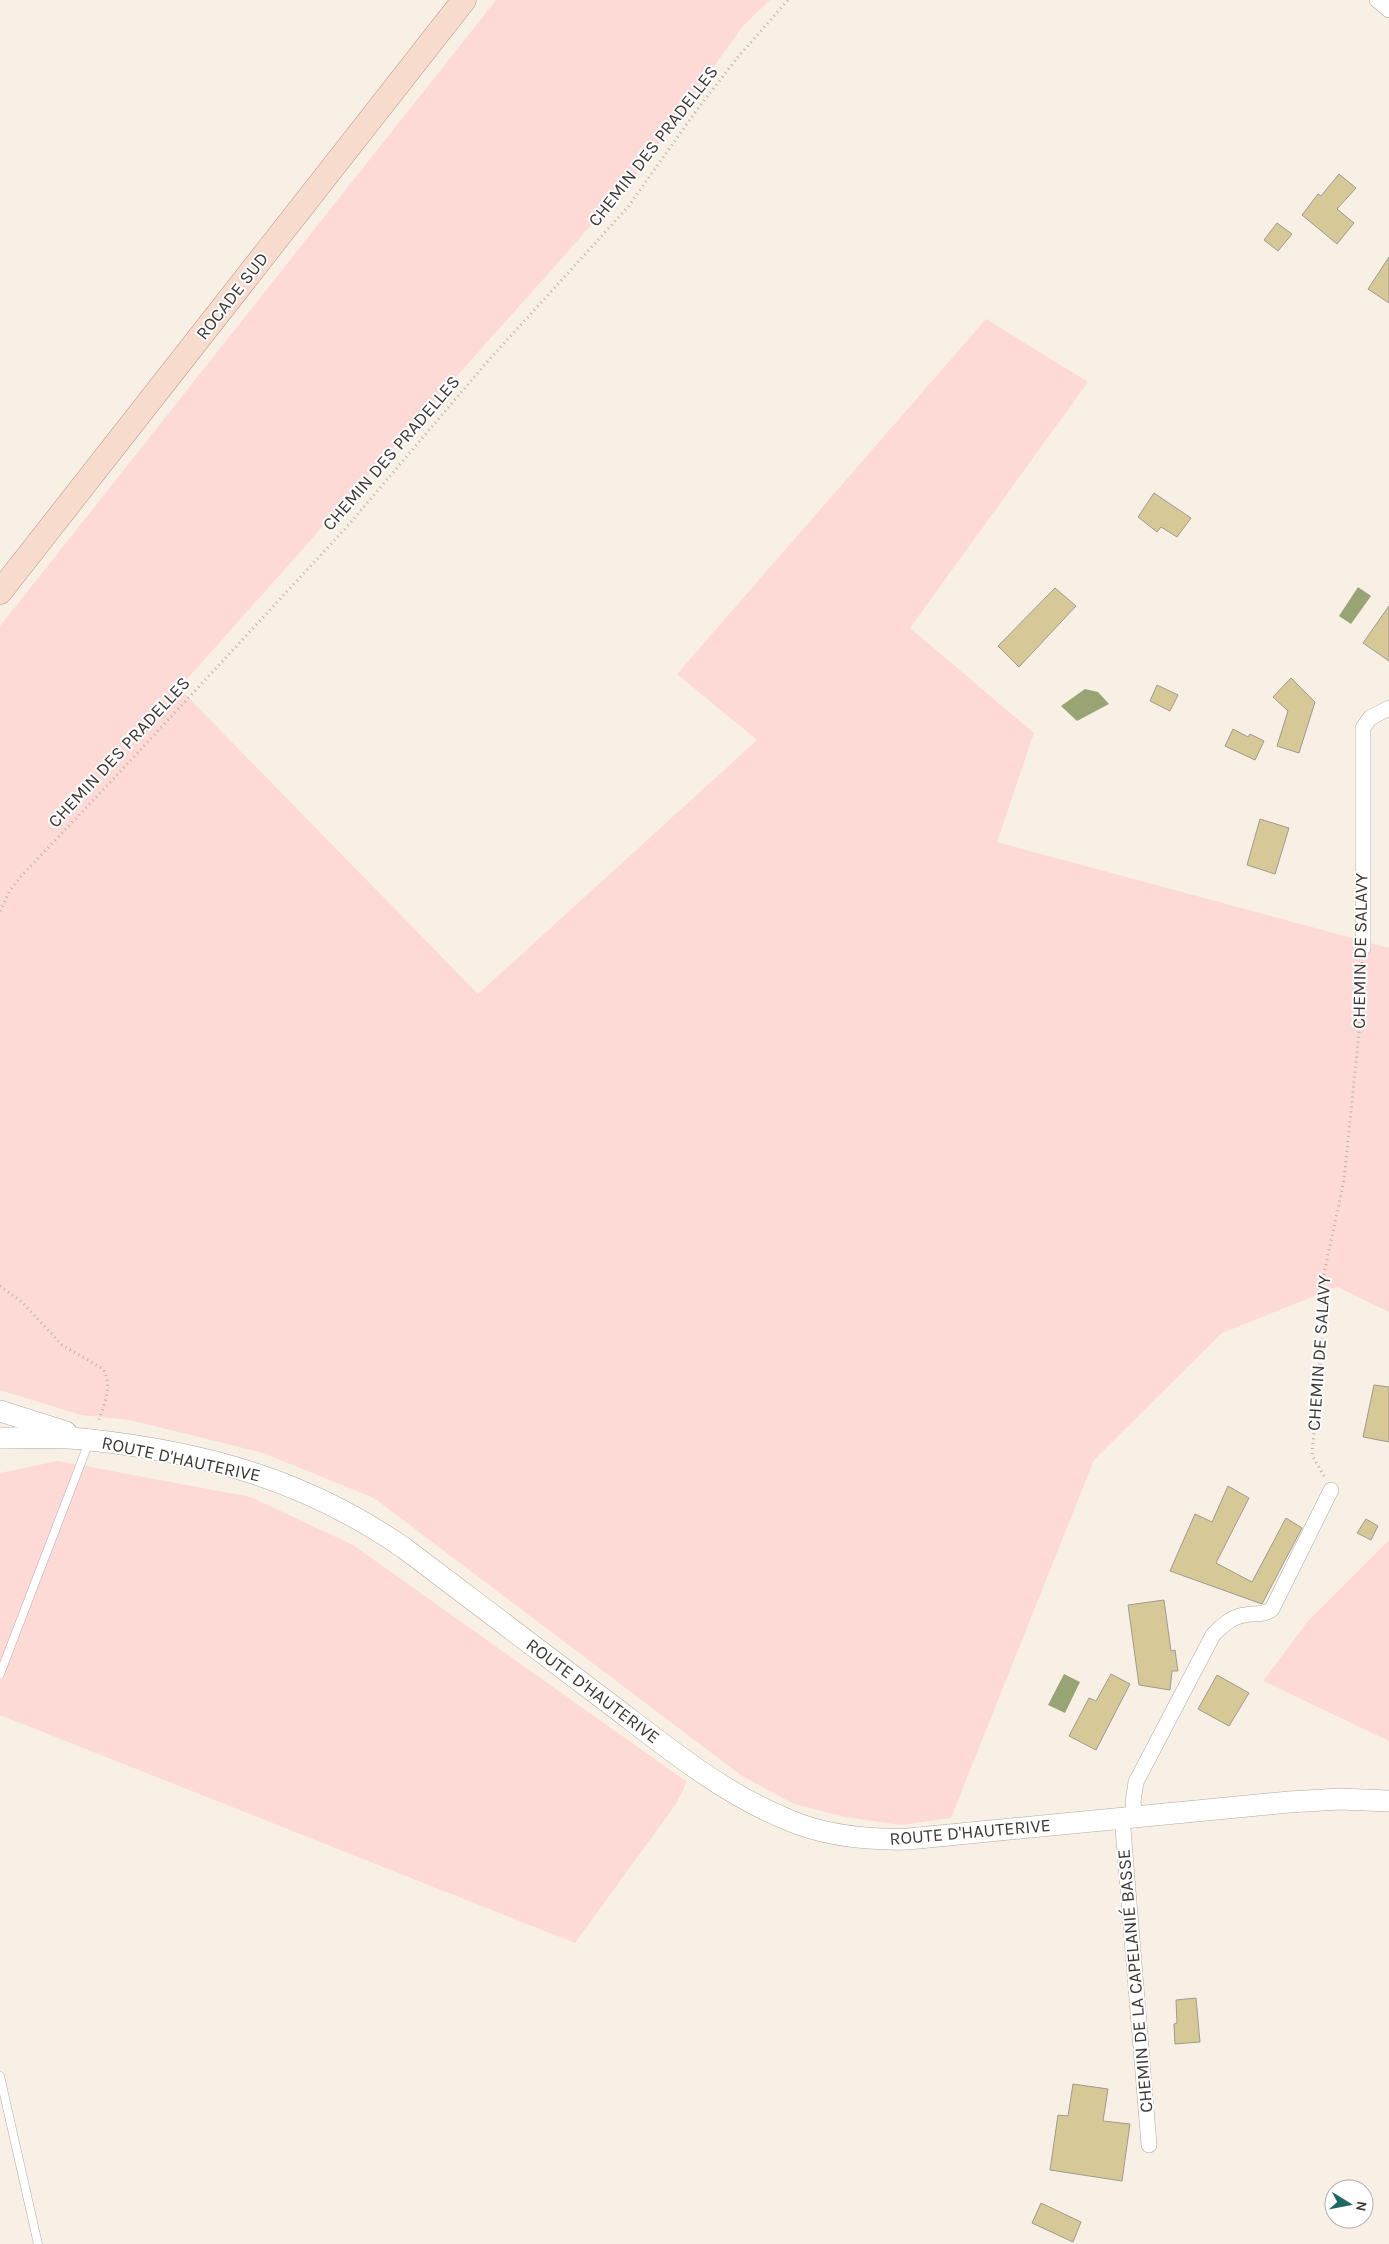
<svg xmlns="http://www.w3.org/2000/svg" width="1389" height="2244" viewBox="0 0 1389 2244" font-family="Karla,sans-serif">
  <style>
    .green { fill: #fddad6 }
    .water { fill: #99a474 }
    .building { fill: #d6c997; stroke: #9e9b8f }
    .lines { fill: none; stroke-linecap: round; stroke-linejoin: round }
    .lane-casing { stroke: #b1a89e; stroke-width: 9 }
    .street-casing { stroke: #b1a89e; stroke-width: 16 }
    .secondary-casing { stroke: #b1a89e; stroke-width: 22 }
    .primary-casing { stroke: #b29483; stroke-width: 25 }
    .path { stroke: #b9b2a9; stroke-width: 3; stroke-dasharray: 1 4; stroke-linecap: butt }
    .lane { stroke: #fff; stroke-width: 8 }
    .street { stroke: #fff; stroke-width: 15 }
    .secondary { stroke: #fff; stroke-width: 21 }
    .primary { stroke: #f7dcce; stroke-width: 24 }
    .labels { text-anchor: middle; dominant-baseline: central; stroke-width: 4; stroke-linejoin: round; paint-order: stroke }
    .street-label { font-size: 18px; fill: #3c3834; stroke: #fff }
  </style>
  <rect width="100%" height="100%" fill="#f9f0e5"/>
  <g class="green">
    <path d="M 496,0 L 770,0 L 743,26 L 637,174 L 179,688 L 478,994 L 757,740 L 677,674 L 986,319 L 1088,382 L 910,628 L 1034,733 L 997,842 L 1389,948 L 1389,1312 L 1337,1287 L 1222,1333 L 1094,1460 L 951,1818 L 901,1825 L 845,1817 L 794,1804 L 742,1776 L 374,1498 L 263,1453 L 130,1420 L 81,1415 L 0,1390 L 0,626 Z"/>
    <path d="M 58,1461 L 251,1497 L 353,1545 L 687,1782 L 676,1804 L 575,1943 L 0,1715 L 0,1473 Z"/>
    <path d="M 1389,1540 L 1389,1741 L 1263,1681 L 1308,1621 Z"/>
  </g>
  <g class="water">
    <path d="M 1358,587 L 1371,596 L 1351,624 L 1339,616 Z"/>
    <path d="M 1085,689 L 1098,692 L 1109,704 L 1077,721 L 1061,706 Z"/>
    <path d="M 1064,1674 L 1080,1682 L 1065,1713 L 1048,1705 Z"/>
  </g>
  <g class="building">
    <path d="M 1339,174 L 1356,188 L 1337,209 L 1354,223 L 1337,244 L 1302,215 L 1318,194 L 1321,196 Z"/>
    <path d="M 1277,223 L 1292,234 L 1278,251 L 1264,240 Z"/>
    <path d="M 1389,257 L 1389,303 L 1368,289 Z"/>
    <path d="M 1154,493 L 1191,518 L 1177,537 L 1161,527 L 1157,532 L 1138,517 Z"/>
    <path d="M 1055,588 L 1076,606 L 1019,667 L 998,646 Z"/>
    <path d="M 1389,606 L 1389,661 L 1363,643 Z"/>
    <path d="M 1291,678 L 1315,702 L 1299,753 L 1277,746 L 1288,711 L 1273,697 Z"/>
    <path d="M 1157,685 L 1178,695 L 1170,711 L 1150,701 Z"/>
    <path d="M 1233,729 L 1248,737 L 1250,734 L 1264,741 L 1255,760 L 1225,746 Z"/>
    <path d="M 1260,819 L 1289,828 L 1275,874 L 1247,865 Z"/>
    <path d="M 1374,1385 L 1389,1387 L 1389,1442 L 1363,1437 Z"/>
    <path d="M 1228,1486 L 1249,1498 L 1216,1563 L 1252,1582 L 1286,1518 L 1302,1528 L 1262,1604 L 1170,1571 L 1195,1514 L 1212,1522 Z"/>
    <path d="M 1366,1519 L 1378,1526 L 1371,1540 L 1357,1533 Z"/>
    <path d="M 1164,1600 L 1171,1651 L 1175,1650 L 1178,1671 L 1172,1671 L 1170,1690 L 1139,1685 L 1128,1605 Z"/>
    <path d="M 1111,1674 L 1130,1684 L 1096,1750 L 1069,1736 L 1089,1698 L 1096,1701 Z"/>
    <path d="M 1217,1675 L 1249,1693 L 1229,1726 L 1198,1709 Z"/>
    <path d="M 1196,1998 L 1200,2042 L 1175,2044 L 1174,2024 L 1177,2023 L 1176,2000 Z"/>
    <path d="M 1073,2084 L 1108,2089 L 1103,2121 L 1130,2124 L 1122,2181 L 1050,2170 L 1058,2115 L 1068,2116 Z"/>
    <path d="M 1041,2203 L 1081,2222 L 1073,2242 L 1032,2223 Z"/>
  </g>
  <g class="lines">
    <defs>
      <g id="lane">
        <path d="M 0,1674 L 89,1442"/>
        <path d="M 0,2076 L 38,2244"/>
      </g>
      <g id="street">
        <path d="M 1377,0 L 1389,10"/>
        <path d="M 1363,948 L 1363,728 L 1370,718 L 1389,708"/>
        <path d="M 1135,1815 L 1133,1802 L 1136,1782 L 1213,1635 C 1222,1626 1231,1617 1244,1615 C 1254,1613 1263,1616 1272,1609 L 1331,1490"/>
        <path d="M 1122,1817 L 1149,2145"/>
      </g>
      <g id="secondary">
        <path d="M 0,1411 L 66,1432"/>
        <path d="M 0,1438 C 30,1438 61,1436 91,1440 C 208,1453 307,1481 404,1548 C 471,1599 539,1650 606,1701 C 663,1744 720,1792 786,1819 C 824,1836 867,1840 908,1839 L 1289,1802 L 1340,1799 L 1389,1801"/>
      </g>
      <path id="primary" d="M 0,592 L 464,0"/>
    </defs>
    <use href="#lane" class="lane-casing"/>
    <use href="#street" class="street-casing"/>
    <use href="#secondary" class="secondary-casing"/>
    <use href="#primary" class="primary-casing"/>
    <g class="path">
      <path d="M 0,911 L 10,890 L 23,874 L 105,788 L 345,529 L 487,362 L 628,207 L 696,111 L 738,57 L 788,0"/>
      <path d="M 0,1286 L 22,1302 L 62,1345 L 103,1369 C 113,1385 104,1405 98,1422"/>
      <path d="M 1324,1476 L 1312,1455 L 1323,1328 L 1322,1283 L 1344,1180 L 1359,1033 L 1362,962"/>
    </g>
    <use href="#lane" class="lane"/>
    <use href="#street" class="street"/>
    <use href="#secondary" class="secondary"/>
    <use href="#primary" class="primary"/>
  </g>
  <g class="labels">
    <g class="street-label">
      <text transform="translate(653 146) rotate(-52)">CHEMIN DES PRADELLES</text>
      <text transform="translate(232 296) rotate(-52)">ROCADE SUD</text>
      <text transform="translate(391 453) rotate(-49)">CHEMIN DES PRADELLES</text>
      <text transform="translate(119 752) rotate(-47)">CHEMIN DES PRADELLES</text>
      <text transform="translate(1360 951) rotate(-89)">CHEMIN DE SALAVY</text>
      <text transform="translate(1319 1353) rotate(-86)">CHEMIN DE SALAVY</text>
      <text transform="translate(181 1459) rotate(12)">ROUTE D'HAUTERIVE</text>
      <text transform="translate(593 1691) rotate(37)">ROUTE D'HAUTERIVE</text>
      <text transform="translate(970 1832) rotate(-5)">ROUTE D'HAUTERIVE</text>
      <text transform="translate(1135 1981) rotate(-95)">CHEMIN DE LA CAPELANIÉ BASSE</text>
    </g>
  </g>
  <g transform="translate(1349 2204) rotate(100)"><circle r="24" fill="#ffffff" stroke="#b1afae"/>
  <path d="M0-4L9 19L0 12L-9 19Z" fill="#1e6964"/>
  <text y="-8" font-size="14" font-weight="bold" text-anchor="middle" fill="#3c3834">N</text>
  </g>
</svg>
